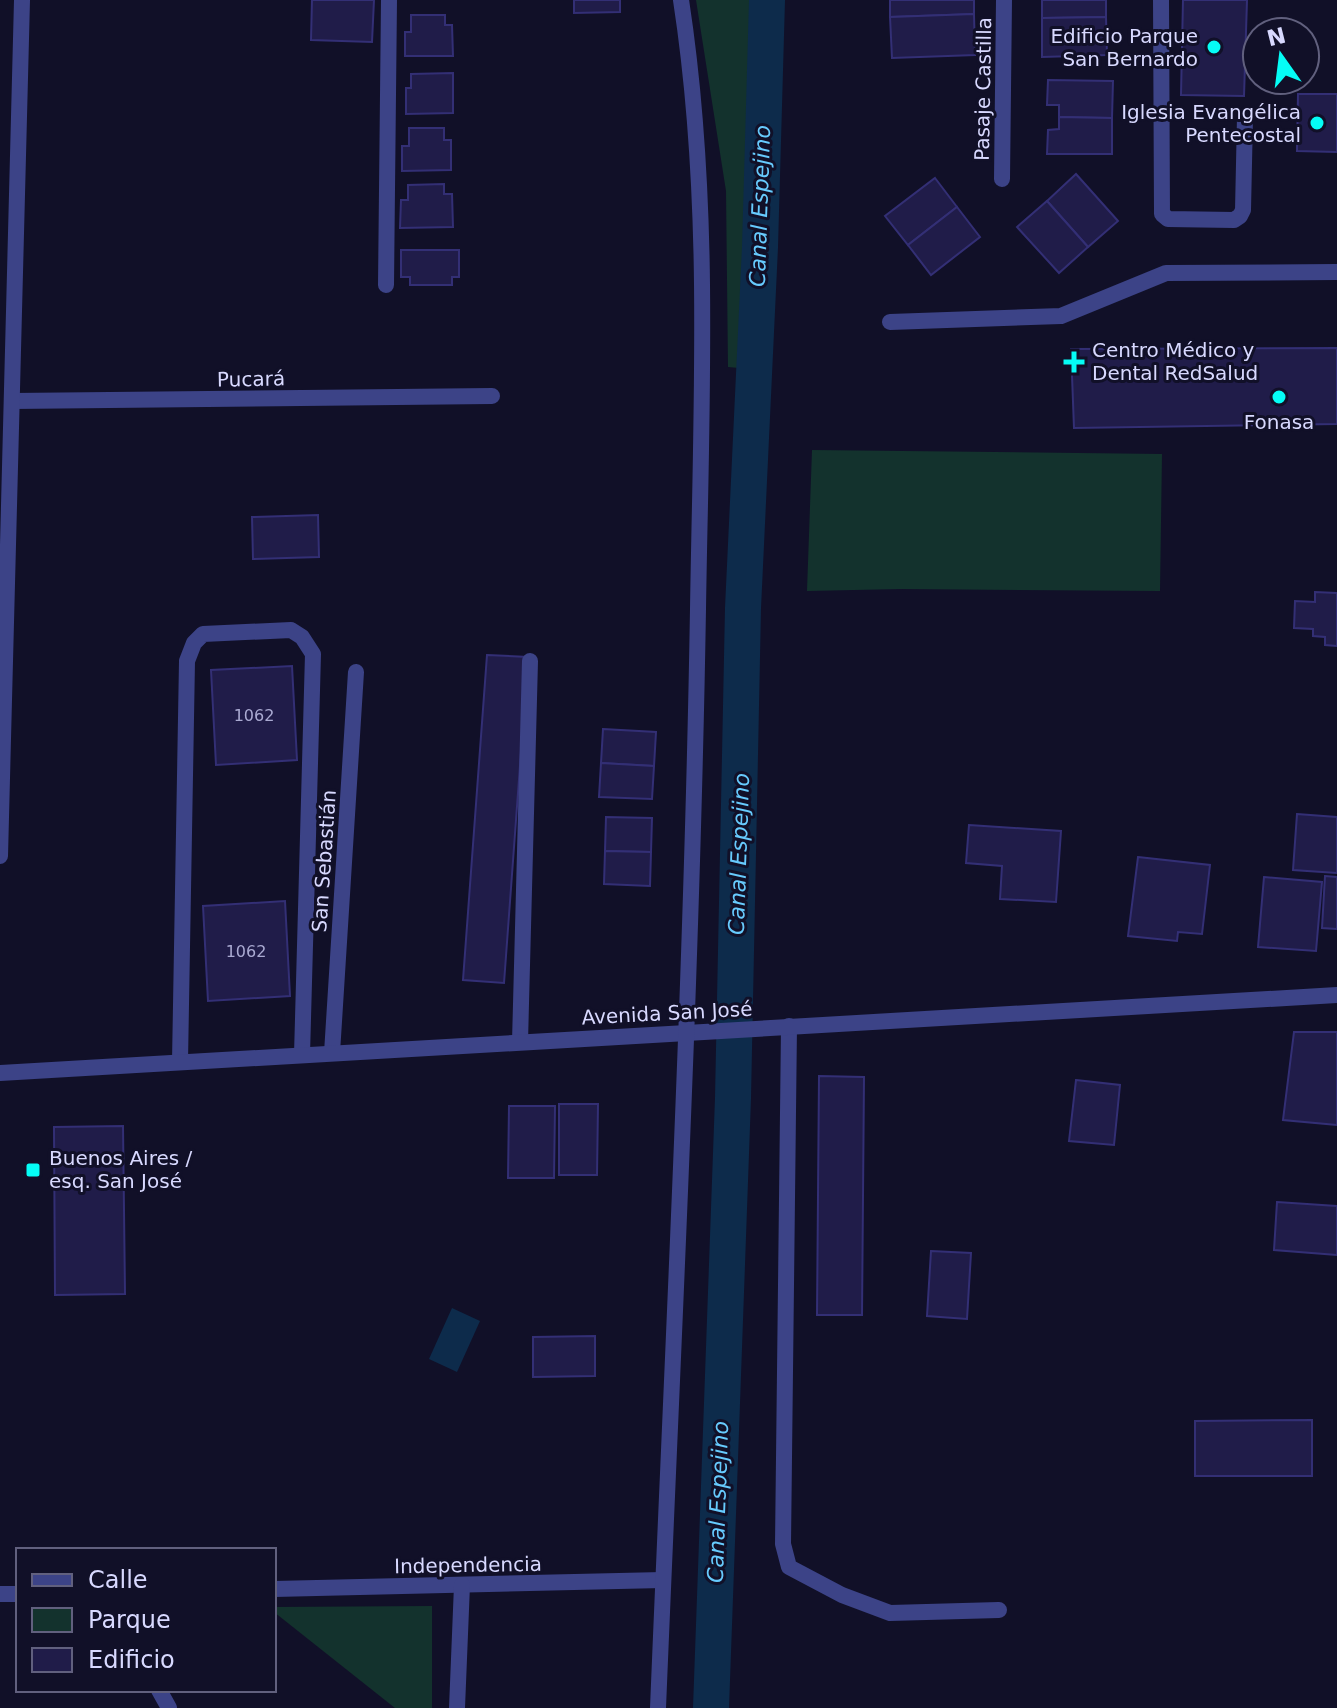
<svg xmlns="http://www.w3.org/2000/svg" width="1337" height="1708" viewBox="0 0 1337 1708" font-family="'DejaVu Sans',sans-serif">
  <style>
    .green { fill: #13322d }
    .water { fill: #0d2b4b }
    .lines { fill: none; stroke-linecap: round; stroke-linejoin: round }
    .canal { stroke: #0d2b4b; stroke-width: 36 }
    .building { fill: #201c49; stroke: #332f75; stroke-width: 2 }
    .service { stroke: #3c4387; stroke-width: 16 }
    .minor { stroke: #3c4387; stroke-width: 16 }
    .tertiary { stroke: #3c4387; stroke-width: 16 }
    .poi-dot { fill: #05fdf6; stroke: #111028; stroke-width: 3 }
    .labels { text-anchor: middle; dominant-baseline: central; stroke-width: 6; stroke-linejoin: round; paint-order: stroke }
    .number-label { font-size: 16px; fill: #aaaad2 }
    .poi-label { font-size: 20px; fill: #d8d9ff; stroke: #111028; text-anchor: end }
    .street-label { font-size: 20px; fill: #d8d9ff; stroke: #111028 }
    .water-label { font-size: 22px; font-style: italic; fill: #67cbfe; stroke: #111028 }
  </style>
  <rect width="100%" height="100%" fill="#111028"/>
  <g class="green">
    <path d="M 696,0 L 754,0 L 750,369 L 728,367 L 726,191 Z"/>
    <path d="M 812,450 L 1162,454 L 1160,591 L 901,589 L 807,591 Z"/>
    <path d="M 432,1606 L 432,1708 L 395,1708 L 274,1612 L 274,1607 Z"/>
  </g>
  <path class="water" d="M 452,1308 L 480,1321 L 457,1372 L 429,1359 Z"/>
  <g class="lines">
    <path class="canal" d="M 711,1708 L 733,1098 L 743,608 L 760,247 L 767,0"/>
  </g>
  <g class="building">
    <path d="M 312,0 L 374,0 L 372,42 L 311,40 Z"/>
    <path d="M 574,0 L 620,0 L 620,12 L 574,13 Z"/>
    <path d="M 890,0 L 974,0 L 974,14 L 890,17 Z"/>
    <path d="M 1042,0 L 1106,0 L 1106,17 L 1042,18 Z"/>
    <path d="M 1183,0 L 1247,0 L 1244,96 L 1181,95 Z"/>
    <path d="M 974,14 L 975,55 L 892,58 L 890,17 Z"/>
    <path d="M 411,15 L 445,15 L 445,25 L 452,25 L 453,56 L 405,56 L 405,32 L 411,32 Z"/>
    <path d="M 1106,17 L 1107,55 L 1042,57 L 1042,18 Z"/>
    <path d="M 453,73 L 453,113 L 406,114 L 406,88 L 411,88 L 411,74 Z"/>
    <path d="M 1048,80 L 1113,81 L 1112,118 L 1059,117 L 1059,105 L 1047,105 Z"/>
    <path d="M 1298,94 L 1337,94 L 1337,152 L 1297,151 Z"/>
    <path d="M 1059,117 L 1112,118 L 1112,154 L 1047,154 L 1048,130 L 1059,129 Z"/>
    <path d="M 409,128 L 444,128 L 444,140 L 451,140 L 451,170 L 402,171 L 402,146 L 409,146 Z"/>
    <path d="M 1076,174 L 1118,221 L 1088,247 L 1047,201 Z"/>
    <path d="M 935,178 L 957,207 L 908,245 L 885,216 Z"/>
    <path d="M 444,184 L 444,194 L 452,194 L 453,227 L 400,228 L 401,200 L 408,200 L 408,185 Z"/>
    <path d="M 1047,201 L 1088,247 L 1059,273 L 1017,227 Z"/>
    <path d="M 957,207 L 980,237 L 931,275 L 908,245 Z"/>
    <path d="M 401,250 L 459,250 L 459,277 L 452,277 L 452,285 L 410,285 L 410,277 L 401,277 Z"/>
    <path d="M 1337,348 L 1337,424 L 1074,428 L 1071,349 Z"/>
    <path d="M 318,515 L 319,557 L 253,559 L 252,517 Z"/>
    <path d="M 1315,592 L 1337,593 L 1337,646 L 1325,645 L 1325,637 L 1313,636 L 1313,629 L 1294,628 L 1295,601 L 1315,602 Z"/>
    <path d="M 487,655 L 528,657 L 504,983 L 463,980 Z"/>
    <path d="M 292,666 L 297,760 L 216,765 L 211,670 Z"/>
    <path d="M 603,729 L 656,732 L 654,766 L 601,763 Z"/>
    <path d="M 601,763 L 654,766 L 652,799 L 599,797 Z"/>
    <path d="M 1297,814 L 1337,817 L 1337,873 L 1293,870 Z"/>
    <path d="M 606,817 L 652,818 L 651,852 L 605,851 Z"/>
    <path d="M 969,825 L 1061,831 L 1056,902 L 1000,899 L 1002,866 L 966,863 Z"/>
    <path d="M 605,851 L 651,852 L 650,886 L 604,884 Z"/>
    <path d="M 1138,857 L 1210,865 L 1202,934 L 1178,932 L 1177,941 L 1128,936 Z"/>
    <path d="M 1325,876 L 1337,877 L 1337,929 L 1322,928 Z"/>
    <path d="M 1264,877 L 1322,882 L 1316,951 L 1258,947 Z"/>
    <path d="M 285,901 L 290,996 L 208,1001 L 203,906 Z"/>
    <path d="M 1294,1032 L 1337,1032 L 1337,1125 L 1283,1120 Z"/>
    <path d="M 819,1076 L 864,1077 L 862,1315 L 817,1315 Z"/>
    <path d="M 1076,1080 L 1120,1085 L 1114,1145 L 1069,1141 Z"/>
    <path d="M 559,1104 L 598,1104 L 597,1175 L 559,1175 Z"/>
    <path d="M 509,1106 L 555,1106 L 554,1178 L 508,1178 Z"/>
    <path d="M 123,1126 L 125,1294 L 55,1295 L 54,1127 Z"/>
    <path d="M 1277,1202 L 1337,1206 L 1337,1255 L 1274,1250 Z"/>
    <path d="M 931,1251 L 971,1253 L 967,1319 L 927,1316 Z"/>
    <path d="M 595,1336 L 595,1376 L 533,1377 L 533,1337 Z"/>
    <path d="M 1312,1420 L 1312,1476 L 1195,1476 L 1195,1421 Z"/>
  </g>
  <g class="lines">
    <g class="service">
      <path d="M 1161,0 L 1162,214 L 1168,219 L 1234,220 L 1240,216 L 1243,210 L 1245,117"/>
      <path d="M 890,322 L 1061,316 L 1166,273 L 1337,272"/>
      <path d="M 789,1026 L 783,1544 L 789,1567 L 842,1595 L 890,1613 L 999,1610"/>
      <path d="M 520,1042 L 530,661"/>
      <path d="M 180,1062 L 187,661 L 194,643 L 203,634 L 291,630 L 302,637 L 313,654 L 302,1055"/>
    </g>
    <g class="minor">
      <path d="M 1002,179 L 1004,0"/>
      <path d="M 386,285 L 389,0"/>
      <path d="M 12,401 L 492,396"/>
      <path d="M 332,1053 L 356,672"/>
      <path d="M 274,1589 L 663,1580"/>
      <path d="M 0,1594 L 18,1594"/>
      <path d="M 159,1690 L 169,1708"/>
      <path d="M 457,1708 L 462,1585"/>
    </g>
    <g class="tertiary">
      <path d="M 0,856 L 22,0"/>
      <path d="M 0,1073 L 1337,995"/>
      <path d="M 658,1708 C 673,1342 692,975 698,609 C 701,405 712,202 681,0"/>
    </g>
  </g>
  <g class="poi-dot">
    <circle cx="1214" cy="47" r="8"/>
    <circle cx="1317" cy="123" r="8"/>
    <path d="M1070 350h8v8h8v8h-8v8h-8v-8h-8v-8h8z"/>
    <circle cx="1279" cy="397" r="8"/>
    <rect x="25" y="1162" width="16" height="16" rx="4"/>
  </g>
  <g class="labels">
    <g class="number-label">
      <text x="254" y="715">1062</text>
      <text x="246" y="951">1062</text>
    </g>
    <g class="poi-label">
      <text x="1198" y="36">Edificio Parque<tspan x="1198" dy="23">San Bernardo</tspan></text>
      <text x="1301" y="112">Iglesia Evangélica<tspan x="1301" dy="23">Pentecostal</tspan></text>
      <text x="1092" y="350" text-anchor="start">Centro Médico y<tspan x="1092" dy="23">Dental RedSalud</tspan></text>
      <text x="1279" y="422" text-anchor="middle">Fonasa</text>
      <text x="49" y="1158" text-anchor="start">Buenos Aires /<tspan x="49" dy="23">esq. San José</tspan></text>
    </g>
    <g class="street-label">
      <text transform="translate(983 89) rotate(-89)">Pasaje Castilla</text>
      <text transform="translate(251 379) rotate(-1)">Pucará</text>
      <text transform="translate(324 861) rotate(-86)">San Sebastián</text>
      <text transform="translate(667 1013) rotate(-3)">Avenida San José</text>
      <text transform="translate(468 1565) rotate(-1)">Independencia</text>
    </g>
    <g class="water-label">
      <text transform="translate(760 206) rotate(-88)">Canal Espejino</text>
      <text transform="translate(739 854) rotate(-88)">Canal Espejino</text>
      <text transform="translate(718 1502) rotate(-88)">Canal Espejino</text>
    </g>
  </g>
  <rect x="16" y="1548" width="260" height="144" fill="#111028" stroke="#61607e" stroke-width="2"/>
  <rect x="32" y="1574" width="40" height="12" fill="#3c4387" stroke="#61607e" stroke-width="2"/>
  <text x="88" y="1588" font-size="24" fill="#d8d9ff">Calle</text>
  <rect x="32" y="1608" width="40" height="24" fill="#13322d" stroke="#61607e" stroke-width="2"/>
  <text x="88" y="1628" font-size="24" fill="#d8d9ff">Parque</text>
  <rect x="32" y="1648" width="40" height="24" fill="#201c49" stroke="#61607e" stroke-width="2"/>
  <text x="88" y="1668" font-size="24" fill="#d8d9ff">Edificio</text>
  <g transform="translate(1281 56) rotate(346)"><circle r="38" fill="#111028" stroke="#61607e" stroke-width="2"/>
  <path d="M0-6L14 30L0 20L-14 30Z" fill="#05fdf6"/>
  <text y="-12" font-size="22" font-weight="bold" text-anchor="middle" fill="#d8d9ff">N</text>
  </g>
</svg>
